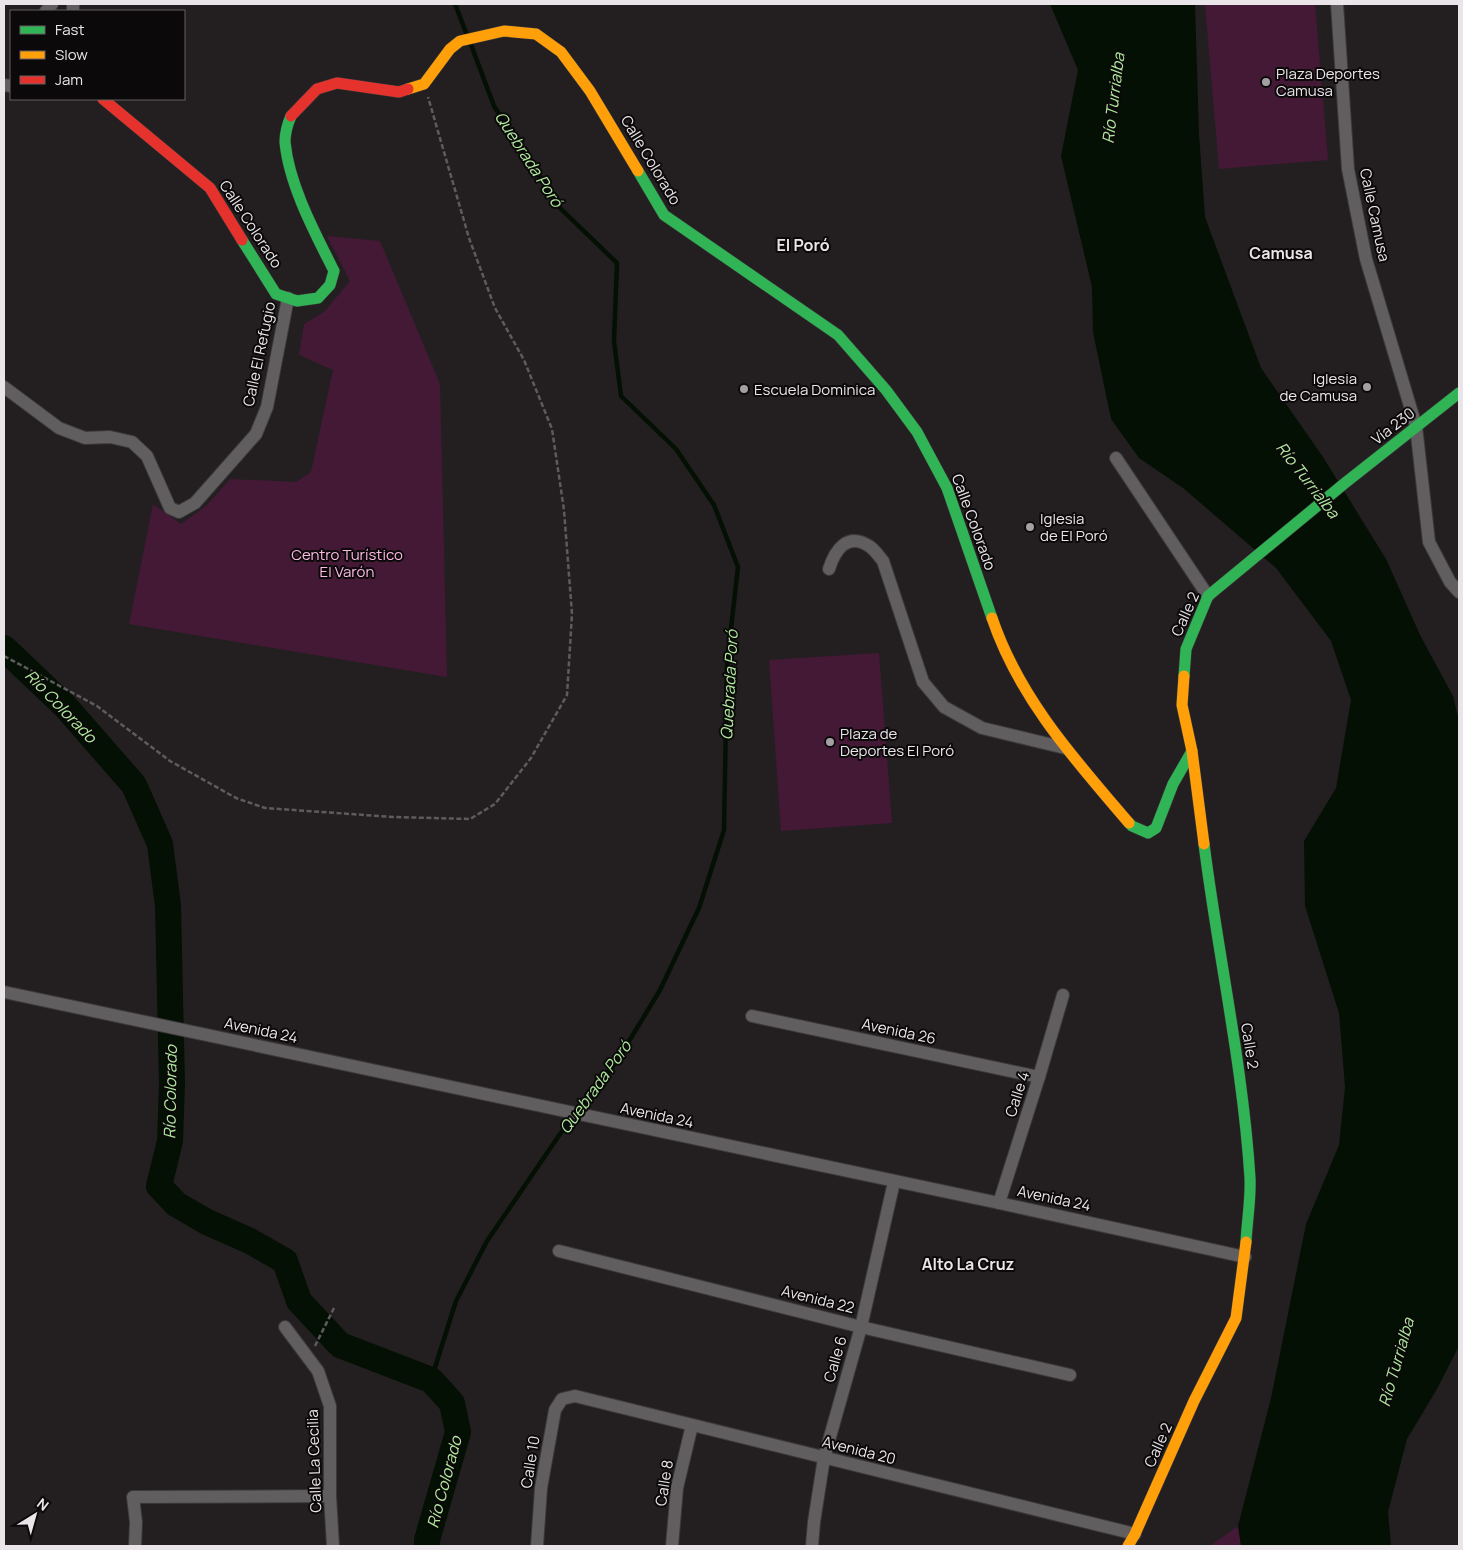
<svg xmlns="http://www.w3.org/2000/svg" width="1463" height="1550" viewBox="0 0 1463 1550" font-family="Manrope,sans-serif">
  <style>
    .green { fill: #441936 }
    .water { fill: #041003 }
    .lines { fill: none; stroke-linecap: round; stroke-linejoin: round }
    .stream { stroke: #041003; stroke-width: 4.5 }
    .river { stroke: #041003; stroke-width: 26 }
    .street-casing { stroke: #3c393b; stroke-width: 14 }
    .fast-casing { stroke: #3c393b; stroke-width: 12 }
    .slow-casing { stroke: #3c393b; stroke-width: 12 }
    .jam-casing { stroke: #3c393b; stroke-width: 12 }
    .path { stroke: #5e5b5c; stroke-width: 2.5; stroke-dasharray: 5 2.5; stroke-linecap: butt }
    .street { stroke: #615e60; stroke-width: 12 }
    .fast { stroke: #30b455; stroke-width: 11 }
    .slow { stroke: #ff9f0a; stroke-width: 11 }
    .jam { stroke: #e5322d; stroke-width: 11 }
    .poi-dot { fill: #a4a0a2; stroke: #0c090a; stroke-width: 2 }
    .labels { text-anchor: middle; dominant-baseline: central; stroke-width: 4; stroke-linejoin: round; paint-order: stroke }
    .poi-label { font-size: 15px; fill: #e9e5e8; stroke: #0c090a; text-anchor: start }
    .street-label { font-size: 15px; fill: #e9e5e8; stroke: #0c090a }
    .park-label { font-size: 15px; fill: #ffbae4; stroke: #0c090a }
    .water-label { font-size: 16px; font-style: italic; fill: #afea9e; stroke: #0c090a }
    .neighbourhood-label { font-size: 16px; font-weight: bold; fill: #e9e5e8; stroke: #0c090a }
  </style>
  <rect width="100%" height="100%" fill="#231f21"/>
  <g class="green">
    <path d="M 1205,4 L 1315,4 L 1328,160 L 1219,169 Z"/>
    <path d="M 327,236 L 380,241 L 440,384 L 447,677 L 129,624 L 153,504 L 181,524 L 207,505 L 230,479 L 296,482 L 311,472 L 333,370 L 299,355 L 304,324 L 324,312 L 350,281 Z"/>
    <path d="M 879,653 L 892,823 L 781,831 L 769,660 Z"/>
    <path d="M 1238,1526 L 1241,1546 L 1210,1546 Z"/>
  </g>
  <path class="water" d="M 1050,4 L 1195,4 L 1199,134 L 1205,217 L 1261,368 L 1323,457 L 1386,559 L 1421,637 L 1453,696 L 1459,721 L 1459,1346 L 1437,1389 L 1407,1439 L 1388,1512 L 1391,1546 L 1241,1546 L 1238,1526 L 1271,1398 L 1306,1224 L 1339,1145 L 1345,1087 L 1339,1013 L 1305,906 L 1304,841 L 1336,788 L 1351,700 L 1331,641 L 1276,568 L 1183,488 L 1139,458 L 1111,419 L 1093,332 L 1092,287 L 1061,156 L 1078,70 Z"/>
  <g class="lines">
    <g class="stream">
      <path d="M 455,4 L 467,35"/>
      <path d="M 431,1380 L 456,1301 L 487,1241 L 560,1134 L 617,1061 L 660,990 L 699,908 L 724,830 L 727,663 L 738,567 L 714,505 L 676,449 L 621,396 L 614,341 L 617,263 L 560,208 L 494,106 L 470,42"/>
    </g>
    <path class="river" d="M 4,648 L 65,706 L 134,785 L 160,844 L 168,906 L 172,1084 L 170,1141 L 159,1186 L 176,1204 L 207,1222 L 250,1241 L 285,1261 L 299,1301 L 340,1345 L 431,1380 L 452,1403 L 458,1432 L 427,1540 L 427,1546"/>
    <defs>
      <g id="street">
        <path d="M 73,4 L 73,11"/>
        <path d="M 1337,4 L 1348,169 L 1366,259 L 1416,426 L 1429,542 L 1450,582 L 1459,592"/>
        <path d="M 46,11 L 52,4"/>
        <path d="M 4,85 L 11,86"/>
        <path d="M 4,387 L 59,428 L 85,438 L 110,437 L 132,442 L 147,456 L 170,508 L 179,512 L 195,503 L 256,434 L 267,407 L 288,298"/>
        <path d="M 1116,458 L 1208,596"/>
        <path d="M 829,569 C 835,550 847,532 869,546 C 874,549 879,556 883,561 L 923,682 L 944,707 L 982,728 L 1065,748"/>
        <path d="M 4,992 L 999,1203 L 1245,1257"/>
        <path d="M 752,1016 L 1039,1077"/>
        <path d="M 999,1203 L 1039,1077 L 1063,995"/>
        <path d="M 559,1251 L 861,1327 L 1070,1375"/>
        <path d="M 285,1327 L 318,1371 L 330,1406 L 330,1496 L 333,1546"/>
        <path d="M 135,1546 L 136,1522 L 133,1497 L 330,1496"/>
        <path d="M 537,1546 L 541,1488 L 555,1410 L 562,1399 L 575,1396 L 1135,1534"/>
        <path d="M 672,1546 L 677,1488 L 692,1425"/>
        <path d="M 812,1546 L 814,1522 L 824,1458 L 861,1327 L 894,1182"/>
      </g>
      <g id="fast">
        <path d="M 638,171 L 664,215 L 838,335 L 886,390 L 917,432 L 947,488 L 992,618"/>
        <path d="M 242,240 L 276,294 L 297,301 L 318,298 L 330,285 L 334,271 C 315,233 289,185 285,142 C 285,134 288,123 291,116"/>
        <path d="M 1184,676 L 1186,649 L 1208,596 L 1345,483 L 1459,393"/>
        <path d="M 1129,823 L 1132,826 L 1148,833 L 1156,828 L 1173,784 L 1192,751"/>
        <path d="M 1204,844 C 1218,955 1243,1066 1250,1178 C 1251,1199 1247,1221 1246,1242"/>
      </g>
      <g id="slow">
        <path d="M 408,89 L 424,84 L 450,49 L 460,41 L 504,31 L 536,34 L 561,52 L 590,91 L 638,171"/>
        <path d="M 992,618 C 1019,698 1075,760 1129,823"/>
        <path d="M 1184,676 L 1182,705 L 1192,751 L 1204,844"/>
        <path d="M 1128,1546 L 1135,1534 L 1194,1401 L 1236,1318 L 1246,1242"/>
      </g>
      <g id="jam">
        <path d="M 103,99 L 210,188 L 242,240"/>
        <path d="M 291,116 L 317,89 L 337,83 L 399,92 L 408,89"/>
      </g>
    </defs>
    <use href="#street" class="street-casing"/>
    <use href="#fast" class="fast-casing"/>
    <use href="#slow" class="slow-casing"/>
    <use href="#jam" class="jam-casing"/>
    <g class="path">
      <path d="M 4,656 L 97,706 L 170,761 L 236,798 L 265,808 L 393,817 L 470,819 L 495,804 L 531,758 L 567,695 L 572,614 L 564,510 L 552,429 L 524,360 L 495,308 L 469,238 L 428,97"/>
      <path d="M 315,1346 L 334,1308"/>
    </g>
    <use href="#street" class="street"/>
    <use href="#fast" class="fast"/>
    <use href="#slow" class="slow"/>
    <use href="#jam" class="jam"/>
  </g>
  <g class="poi-dot">
    <circle cx="1266" cy="82" r="5"/>
    <circle cx="1367" cy="387" r="5"/>
    <circle cx="744" cy="389" r="5"/>
    <circle cx="1030" cy="527" r="5"/>
    <circle cx="830" cy="742" r="5"/>
  </g>
  <g class="labels">
    <g class="poi-label">
      <text x="1276" y="73">Plaza Deportes<tspan x="1276" dy="17">Camusa</tspan></text>
      <text x="1357" y="378" text-anchor="end">Iglesia<tspan x="1357" dy="17">de Camusa</tspan></text>
      <text x="754" y="389">Escuela Dominica</text>
      <text x="1040" y="518">Iglesia<tspan x="1040" dy="17">de El Poró</tspan></text>
      <text x="840" y="733">Plaza de<tspan x="840" dy="17">Deportes El Poró</tspan></text>
    </g>
    <g class="street-label">
      <text transform="translate(651 160) rotate(59)">Calle Colorado</text>
      <text transform="translate(1375 215) rotate(78)">Calle Camusa</text>
      <text transform="translate(251 224) rotate(57)">Calle Colorado</text>
      <text transform="translate(259 354) rotate(-78)">Calle El Refugio</text>
      <text transform="translate(1393 426) rotate(-38)">Vía 230</text>
      <text transform="translate(974 522) rotate(70)">Calle Colorado</text>
      <text transform="translate(1185 614) rotate(-66)">Calle 2</text>
      <text transform="translate(261 1030) rotate(12)">Avenida 24</text>
      <text transform="translate(899 1031) rotate(12)">Avenida 26</text>
      <text transform="translate(1250 1046) rotate(81)">Calle 2</text>
      <text transform="translate(1017 1094) rotate(-72)">Calle 4</text>
      <text transform="translate(657 1115) rotate(12)">Avenida 24</text>
      <text transform="translate(1054 1198) rotate(12)">Avenida 24</text>
      <text transform="translate(818 1299) rotate(14)">Avenida 22</text>
      <text transform="translate(835 1359) rotate(-74)">Calle 6</text>
      <text transform="translate(1158 1445) rotate(-66)">Calle 2</text>
      <text transform="translate(859 1450) rotate(14)">Avenida 20</text>
      <text transform="translate(314 1461) rotate(-92)">Calle La Cecilia</text>
      <text transform="translate(530 1462) rotate(-81)">Calle 10</text>
      <text transform="translate(664 1483) rotate(-81)">Calle 8</text>
    </g>
    <g class="park-label">
      <text x="347" y="554">Centro Turístico<tspan x="347" dy="17">El Varón</tspan></text>
    </g>
    <g class="water-label">
      <text transform="translate(1113 98) rotate(-83)">Río Turrialba</text>
      <text transform="translate(529 159) rotate(57)">Quebrada Poró</text>
      <text transform="translate(1308 480) rotate(52)">Río Turrialba</text>
      <text transform="translate(729 685) rotate(-87)">Quebrada Poró</text>
      <text transform="translate(61 706) rotate(46)">Río Colorado</text>
      <text transform="translate(595 1087) rotate(-54)">Quebrada Poró</text>
      <text transform="translate(170 1092) rotate(-89)">Río Colorado</text>
      <text transform="translate(1396 1362) rotate(-74)">Río Turrialba</text>
      <text transform="translate(444 1482) rotate(-75)">Río Colorado</text>
    </g>
    <g class="neighbourhood-label">
      <text x="803" y="245">El Poró</text>
      <text x="1281" y="253">Camusa</text>
      <text x="968" y="1264">Alto La Cruz</text>
    </g>
  </g>
  <rect width="1463" height="1550" fill="none" stroke="#e9e5e8" stroke-width="10"/>
  <rect x="10" y="10" width="175" height="90" fill="#0c090a" stroke="#646163"/>
  <rect x="20" y="26" width="25" height="8" fill="#30b455" stroke="#646163"/>
  <text x="55" y="35" font-size="15" fill="#e9e5e8">Fast</text>
  <rect x="20" y="51" width="25" height="8" fill="#ff9f0a" stroke="#646163"/>
  <text x="55" y="60" font-size="15" fill="#e9e5e8">Slow</text>
  <rect x="20" y="76" width="25" height="8" fill="#e5322d" stroke="#646163"/>
  <text x="55" y="85" font-size="15" fill="#e9e5e8">Jam</text>
  <g transform="translate(35 1515) rotate(37)" stroke="#0c090a" stroke-width="4" paint-order="stroke">
  <path d="M0-4L9 19L0 12L-9 19Z" fill="#e9e5e8"/>
  <text y="-8" font-size="14" font-weight="bold" text-anchor="middle" fill="#e9e5e8">N</text>
  </g>
</svg>
